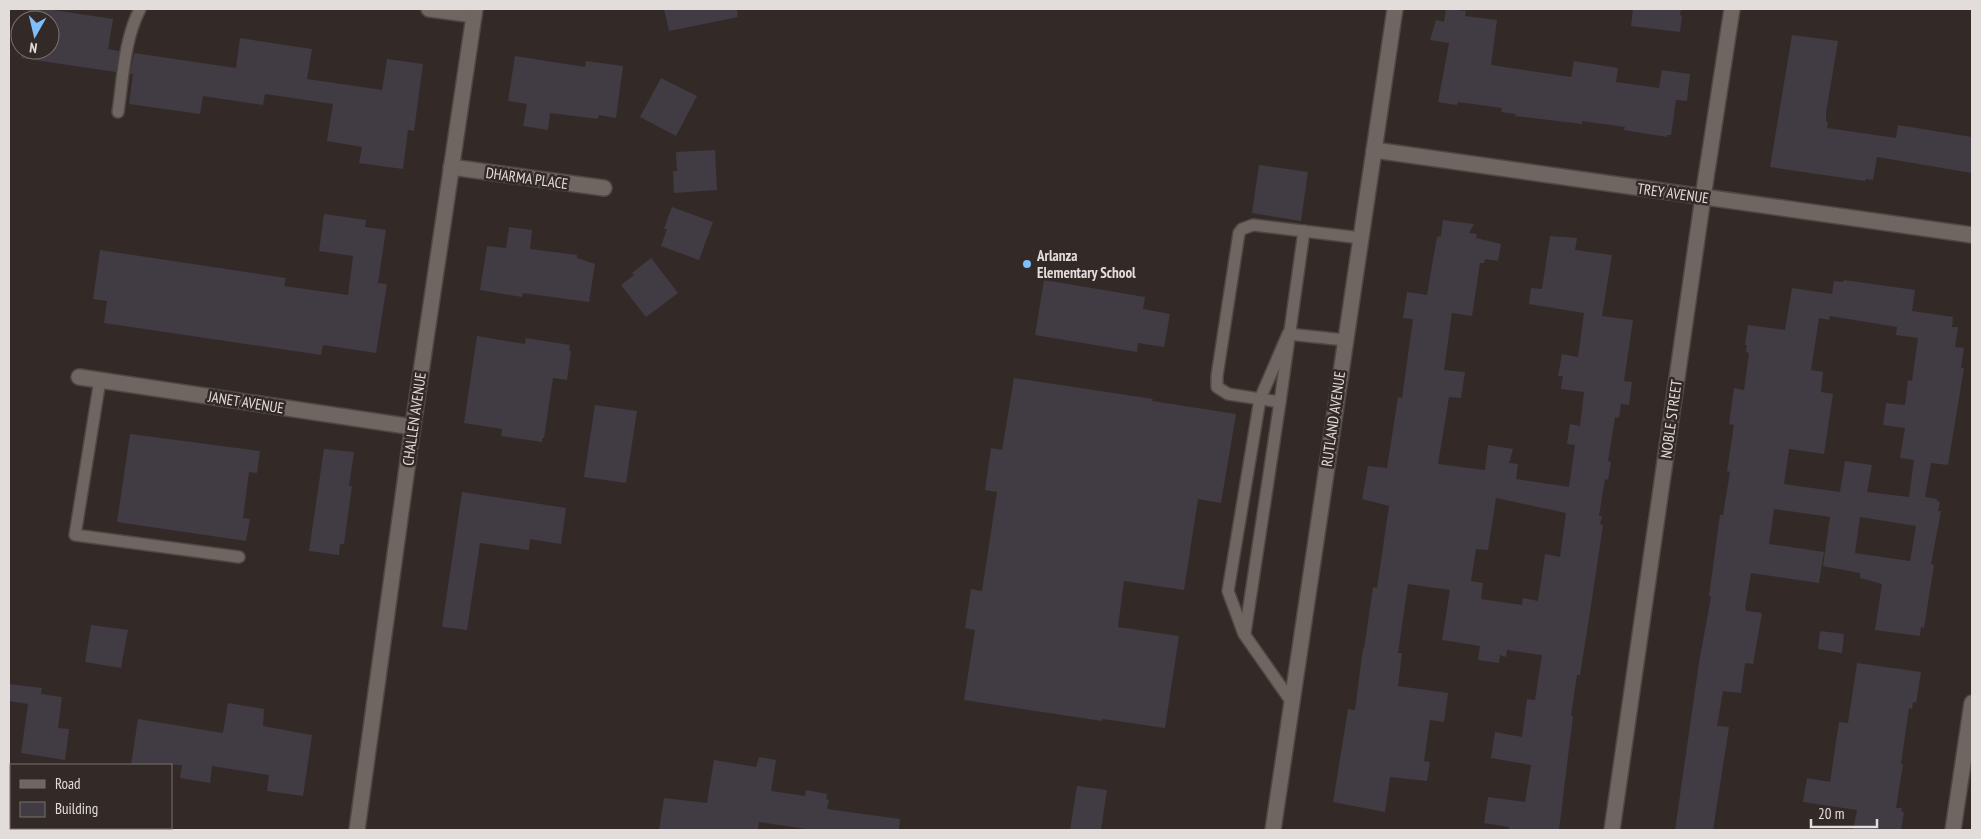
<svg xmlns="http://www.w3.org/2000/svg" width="1981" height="839" viewBox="0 0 1981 839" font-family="'PT Sans Narrow',sans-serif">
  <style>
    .building { fill: #413b43; fill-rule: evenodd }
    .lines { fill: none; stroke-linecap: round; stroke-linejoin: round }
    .lane-casing { stroke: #4e4745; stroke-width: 14 }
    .street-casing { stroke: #4e4745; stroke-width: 18 }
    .secondary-casing { stroke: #4e4745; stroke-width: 18 }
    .lane { stroke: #6f6561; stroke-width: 11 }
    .street { stroke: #6f6561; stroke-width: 15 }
    .secondary { stroke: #6f6561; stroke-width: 15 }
    .poi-dot { fill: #7ebef9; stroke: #332a27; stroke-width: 2 }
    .labels { text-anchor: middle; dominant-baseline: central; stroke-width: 5; stroke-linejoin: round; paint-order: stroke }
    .street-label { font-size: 15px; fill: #e2dcda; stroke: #332a27 }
    .poi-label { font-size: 15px; font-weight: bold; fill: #e2dcda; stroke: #332a27; text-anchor: start }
  </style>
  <rect width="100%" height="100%" fill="#332a27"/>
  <g class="building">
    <path d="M 29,9 L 46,9 L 113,19 L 108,49 L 119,51 L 116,72 L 21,58 L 23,50 L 50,50 L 50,20 L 27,20 Z"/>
    <path d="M 664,9 L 737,9 L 738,17 L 669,31 Z"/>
    <path d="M 1446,9 L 1466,11 L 1465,16 L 1497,20 L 1491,65 L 1571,77 L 1574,61 L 1618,68 L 1616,82 L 1659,88 L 1662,70 L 1690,74 L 1687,101 L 1676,100 L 1671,135 L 1667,135 L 1667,137 L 1624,130 L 1625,127 L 1582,121 L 1582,124 L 1515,116 L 1516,114 L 1501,112 L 1502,108 L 1458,102 L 1457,105 L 1438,102 L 1449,43 L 1430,40 L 1436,20 L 1444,22 Z"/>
    <path d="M 1633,9 L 1681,9 L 1680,15 L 1682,16 L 1680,32 L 1631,26 Z"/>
    <path d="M 1792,35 L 1838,41 L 1826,113 L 1826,121 L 1828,122 L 1827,128 L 1896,138 L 1898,125 L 1972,137 L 1972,173 L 1877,157 L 1873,180 L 1866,179 L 1865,181 L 1770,167 Z"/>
    <path d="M 240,38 L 312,49 L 307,79 L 382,90 L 387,59 L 423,64 L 414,131 L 408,130 L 403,169 L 359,163 L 362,147 L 327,141 L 333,104 L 265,94 L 263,105 L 203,96 L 200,114 L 129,104 L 133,74 L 130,74 L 134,53 L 236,68 Z"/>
    <path d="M 515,56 L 585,67 L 586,61 L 623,66 L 616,118 L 599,115 L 598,119 L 550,113 L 548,130 L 523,126 L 527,104 L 508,101 Z"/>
    <path d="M 661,78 L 697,96 L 676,136 L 640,117 Z"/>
    <path d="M 715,150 L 717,190 L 674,193 L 673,171 L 677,171 L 676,152 Z"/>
    <path d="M 1259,165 L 1308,172 L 1301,221 L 1252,213 Z"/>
    <path d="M 672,207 L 713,222 L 699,260 L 661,246 L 667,229 L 664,229 Z"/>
    <path d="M 324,214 L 366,220 L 365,227 L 386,230 L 378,283 L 387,284 L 376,353 L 323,345 L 321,355 L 104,323 L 107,301 L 93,299 L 100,250 L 286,278 L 284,286 L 348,295 L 353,256 L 319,251 Z"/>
    <path d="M 1443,220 L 1474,224 L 1469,233 L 1477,234 L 1476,238 L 1501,244 L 1498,261 L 1485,259 L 1484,263 L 1480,263 L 1472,316 L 1452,313 L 1444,370 L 1465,372 L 1461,398 L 1449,397 L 1438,464 L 1485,470 L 1488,445 L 1513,449 L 1509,463 L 1518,464 L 1516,479 L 1569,487 L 1575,445 L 1567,444 L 1570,424 L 1580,426 L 1584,392 L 1561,389 L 1563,376 L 1558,376 L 1562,354 L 1578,357 L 1584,313 L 1529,304 L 1531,288 L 1542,289 L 1550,236 L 1577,238 L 1575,250 L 1612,255 L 1602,316 L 1633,320 L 1624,381 L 1632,382 L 1629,405 L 1621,404 L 1619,418 L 1615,417 L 1608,461 L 1611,462 L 1608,480 L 1605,479 L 1599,516 L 1602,516 L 1600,524 L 1603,525 L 1590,612 L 1580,675 L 1577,675 L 1571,715 L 1573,716 L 1559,830 L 1508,830 L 1509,827 L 1484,823 L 1488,797 L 1525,802 L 1531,765 L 1491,758 L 1495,732 L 1522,737 L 1527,699 L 1535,700 L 1542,655 L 1507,650 L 1506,657 L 1500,655 L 1499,663 L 1478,660 L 1480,646 L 1442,640 L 1450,590 L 1408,584 L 1398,653 L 1402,653 L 1398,686 L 1448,693 L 1444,722 L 1430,720 L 1424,761 L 1430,762 L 1427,781 L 1390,777 L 1385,812 L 1333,802 L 1348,709 L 1355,710 L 1363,648 L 1364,649 L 1373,587 L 1377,588 L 1389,506 L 1362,499 L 1368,466 L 1387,468 L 1398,397 L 1402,398 L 1413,319 L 1403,318 L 1407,292 L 1427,295 L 1437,237 L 1441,236 ZM 1496,498 L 1566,513 L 1560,557 L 1545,554 L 1538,601 L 1523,598 L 1522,605 L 1481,599 L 1483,583 L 1471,581 L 1476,549 L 1488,550 Z"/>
    <path d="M 509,227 L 532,230 L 530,249 L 577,255 L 577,258 L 595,264 L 589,302 L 523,293 L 522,297 L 480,290 L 487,246 L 506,248 Z"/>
    <path d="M 651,258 L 678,293 L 646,317 L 621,285 L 634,275 L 632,273 Z"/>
    <path d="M 1044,280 L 1145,297 L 1143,309 L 1170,314 L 1164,347 L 1138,343 L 1137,352 L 1035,335 Z"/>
    <path d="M 1844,280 L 1915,290 L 1912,311 L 1953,317 L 1952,327 L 1958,327 L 1955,347 L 1964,348 L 1961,368 L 1964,368 L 1948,465 L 1931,463 L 1925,497 L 1937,499 L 1937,501 L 1940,502 L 1938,511 L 1941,511 L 1931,564 L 1934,565 L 1924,628 L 1921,627 L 1920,636 L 1875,630 L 1882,584 L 1860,578 L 1860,573 L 1823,566 L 1830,517 L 1774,509 L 1769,544 L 1824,552 L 1819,583 L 1751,573 L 1745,608 L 1747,611 L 1762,613 L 1753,664 L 1745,663 L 1741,693 L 1723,691 L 1717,726 L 1729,727 L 1713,830 L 1675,830 L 1699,663 L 1711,597 L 1709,596 L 1720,515 L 1723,515 L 1730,472 L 1727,471 L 1734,425 L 1729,424 L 1734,388 L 1744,390 L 1749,353 L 1746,352 L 1747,345 L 1745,345 L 1748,325 L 1785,330 L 1792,288 L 1832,294 L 1834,281 L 1843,282 ZM 1830,316 L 1897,327 L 1896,335 L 1918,338 L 1912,381 L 1908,380 L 1905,405 L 1886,403 L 1883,425 L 1905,428 L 1900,458 L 1914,460 L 1909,497 L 1867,492 L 1872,465 L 1845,461 L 1840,492 L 1784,484 L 1789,449 L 1824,454 L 1833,394 L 1821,392 L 1823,372 L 1811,370 L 1819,318 L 1829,320 ZM 1860,517 L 1916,526 L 1910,561 L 1855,553 Z"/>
    <path d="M 477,336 L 525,344 L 526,338 L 570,345 L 569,350 L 571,351 L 567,380 L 553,378 L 544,438 L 542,438 L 542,442 L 501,436 L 502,429 L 464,423 Z"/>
    <path d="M 1014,378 L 1153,399 L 1152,401 L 1236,414 L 1221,503 L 1198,499 L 1184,590 L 1124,581 L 1118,627 L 1179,636 L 1165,728 L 1103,719 L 1102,721 L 964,700 L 975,630 L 965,628 L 971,589 L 982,591 L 997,492 L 985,490 L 991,448 L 1002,450 Z"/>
    <path d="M 595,405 L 637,411 L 626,483 L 584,477 Z"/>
    <path d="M 130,434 L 260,451 L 257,473 L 249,472 L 243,518 L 250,519 L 246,541 L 117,522 Z"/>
    <path d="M 324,449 L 354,452 L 349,486 L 352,486 L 348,514 L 344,544 L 340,544 L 339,555 L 309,551 Z"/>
    <path d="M 462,492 L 566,508 L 561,544 L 530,539 L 529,550 L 480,543 L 467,630 L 442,627 Z"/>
    <path d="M 91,625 L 128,630 L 121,668 L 85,662 Z"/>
    <path d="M 1820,631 L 1844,634 L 1842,653 L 1818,649 Z"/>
    <path d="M 1857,663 L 1921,672 L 1916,703 L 1913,702 L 1912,709 L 1909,708 L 1901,764 L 1903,764 L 1896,808 L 1902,808 L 1901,812 L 1904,812 L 1901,830 L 1853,830 L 1857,810 L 1803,802 L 1807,778 L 1830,782 L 1839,722 L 1848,723 Z"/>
    <path d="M 9,684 L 42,688 L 41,694 L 62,697 L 58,728 L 69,729 L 65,760 L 21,753 L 28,704 L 9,701 Z"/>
    <path d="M 228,703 L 264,709 L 263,726 L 312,735 L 303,796 L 267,791 L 269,775 L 212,766 L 210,783 L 180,778 L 182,765 L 131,765 L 138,719 L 223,733 Z"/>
    <path d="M 759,757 L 776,760 L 771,791 L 805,796 L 806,790 L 827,794 L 826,799 L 829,800 L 827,809 L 900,819 L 899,830 L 813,830 L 759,822 L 758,830 L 659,830 L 664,798 L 707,803 L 714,760 L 756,767 Z"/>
    <path d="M 1077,786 L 1107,790 L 1101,830 L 1070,830 Z"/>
  </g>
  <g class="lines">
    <defs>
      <g id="lane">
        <path d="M 118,112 C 123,78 124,40 140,9"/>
        <path d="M 100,380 L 75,535 L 239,557"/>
        <path d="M 1280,402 L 1228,394 L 1217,387 L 1217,376 L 1239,233 L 1242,229 L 1253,225 L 1361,238"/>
        <path d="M 1245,633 L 1280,402 L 1304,231"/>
        <path d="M 1291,701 L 1244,634 L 1228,591 L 1260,399 L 1288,334 L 1345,340"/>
      </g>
      <g id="street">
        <path d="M 429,9 L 474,15"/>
        <path d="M 1374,150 L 1972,235"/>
        <path d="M 451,167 L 604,188"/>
        <path d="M 79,377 L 413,427"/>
        <path d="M 1273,830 L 1395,9"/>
        <path d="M 1612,830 L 1703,197 L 1732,9"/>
        <path d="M 1953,830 L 1972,703"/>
      </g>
      <g id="secondary">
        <path d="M 9,811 L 11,812"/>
        <path d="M 115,828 L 132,830"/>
        <path d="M 357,830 L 410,446 L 475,9"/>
      </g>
    </defs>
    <use href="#lane" class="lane-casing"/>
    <use href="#street" class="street-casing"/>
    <use href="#secondary" class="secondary-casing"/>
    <use href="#lane" class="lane"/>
    <use href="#street" class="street"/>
    <use href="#secondary" class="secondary"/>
  </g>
  <circle class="poi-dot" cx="1027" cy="264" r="5"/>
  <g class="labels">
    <g class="street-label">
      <text transform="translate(527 178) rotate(8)">DHARMA PLACE</text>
      <text transform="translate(1673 193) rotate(8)">TREY AVENUE</text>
      <text transform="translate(246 402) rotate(9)">JANET AVENUE</text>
      <text transform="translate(414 419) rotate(-82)">CHALLEN AVENUE</text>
      <text transform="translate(1333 419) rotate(-82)">RUTLAND AVENUE</text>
      <text transform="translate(1671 419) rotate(-82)">NOBLE STREET</text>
    </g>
    <g class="poi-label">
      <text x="1037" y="255">Arlanza<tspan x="1037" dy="17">Elementary School</tspan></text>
    </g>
  </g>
  <rect width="1981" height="839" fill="none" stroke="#e2dcda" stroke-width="20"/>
  <rect x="10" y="764" width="162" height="65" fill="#332a27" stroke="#79716f"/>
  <rect x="20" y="780" width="25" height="8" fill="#6f6561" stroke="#79716f"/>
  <text x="55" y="789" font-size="15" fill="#e2dcda">Road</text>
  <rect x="20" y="802" width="25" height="15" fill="#413b43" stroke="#79716f"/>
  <text x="55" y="814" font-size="15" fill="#e2dcda">Building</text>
  <g transform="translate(35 35) rotate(188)"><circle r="24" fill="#332a27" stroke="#79716f"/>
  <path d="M0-4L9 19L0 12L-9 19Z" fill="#7ebef9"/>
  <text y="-8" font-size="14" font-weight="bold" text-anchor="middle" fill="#e2dcda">N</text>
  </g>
  <path d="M1811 819v8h66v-8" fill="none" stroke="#e2dcda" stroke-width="2.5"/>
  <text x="1818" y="819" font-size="15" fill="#e2dcda" stroke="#332a27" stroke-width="4" paint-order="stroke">20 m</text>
</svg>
